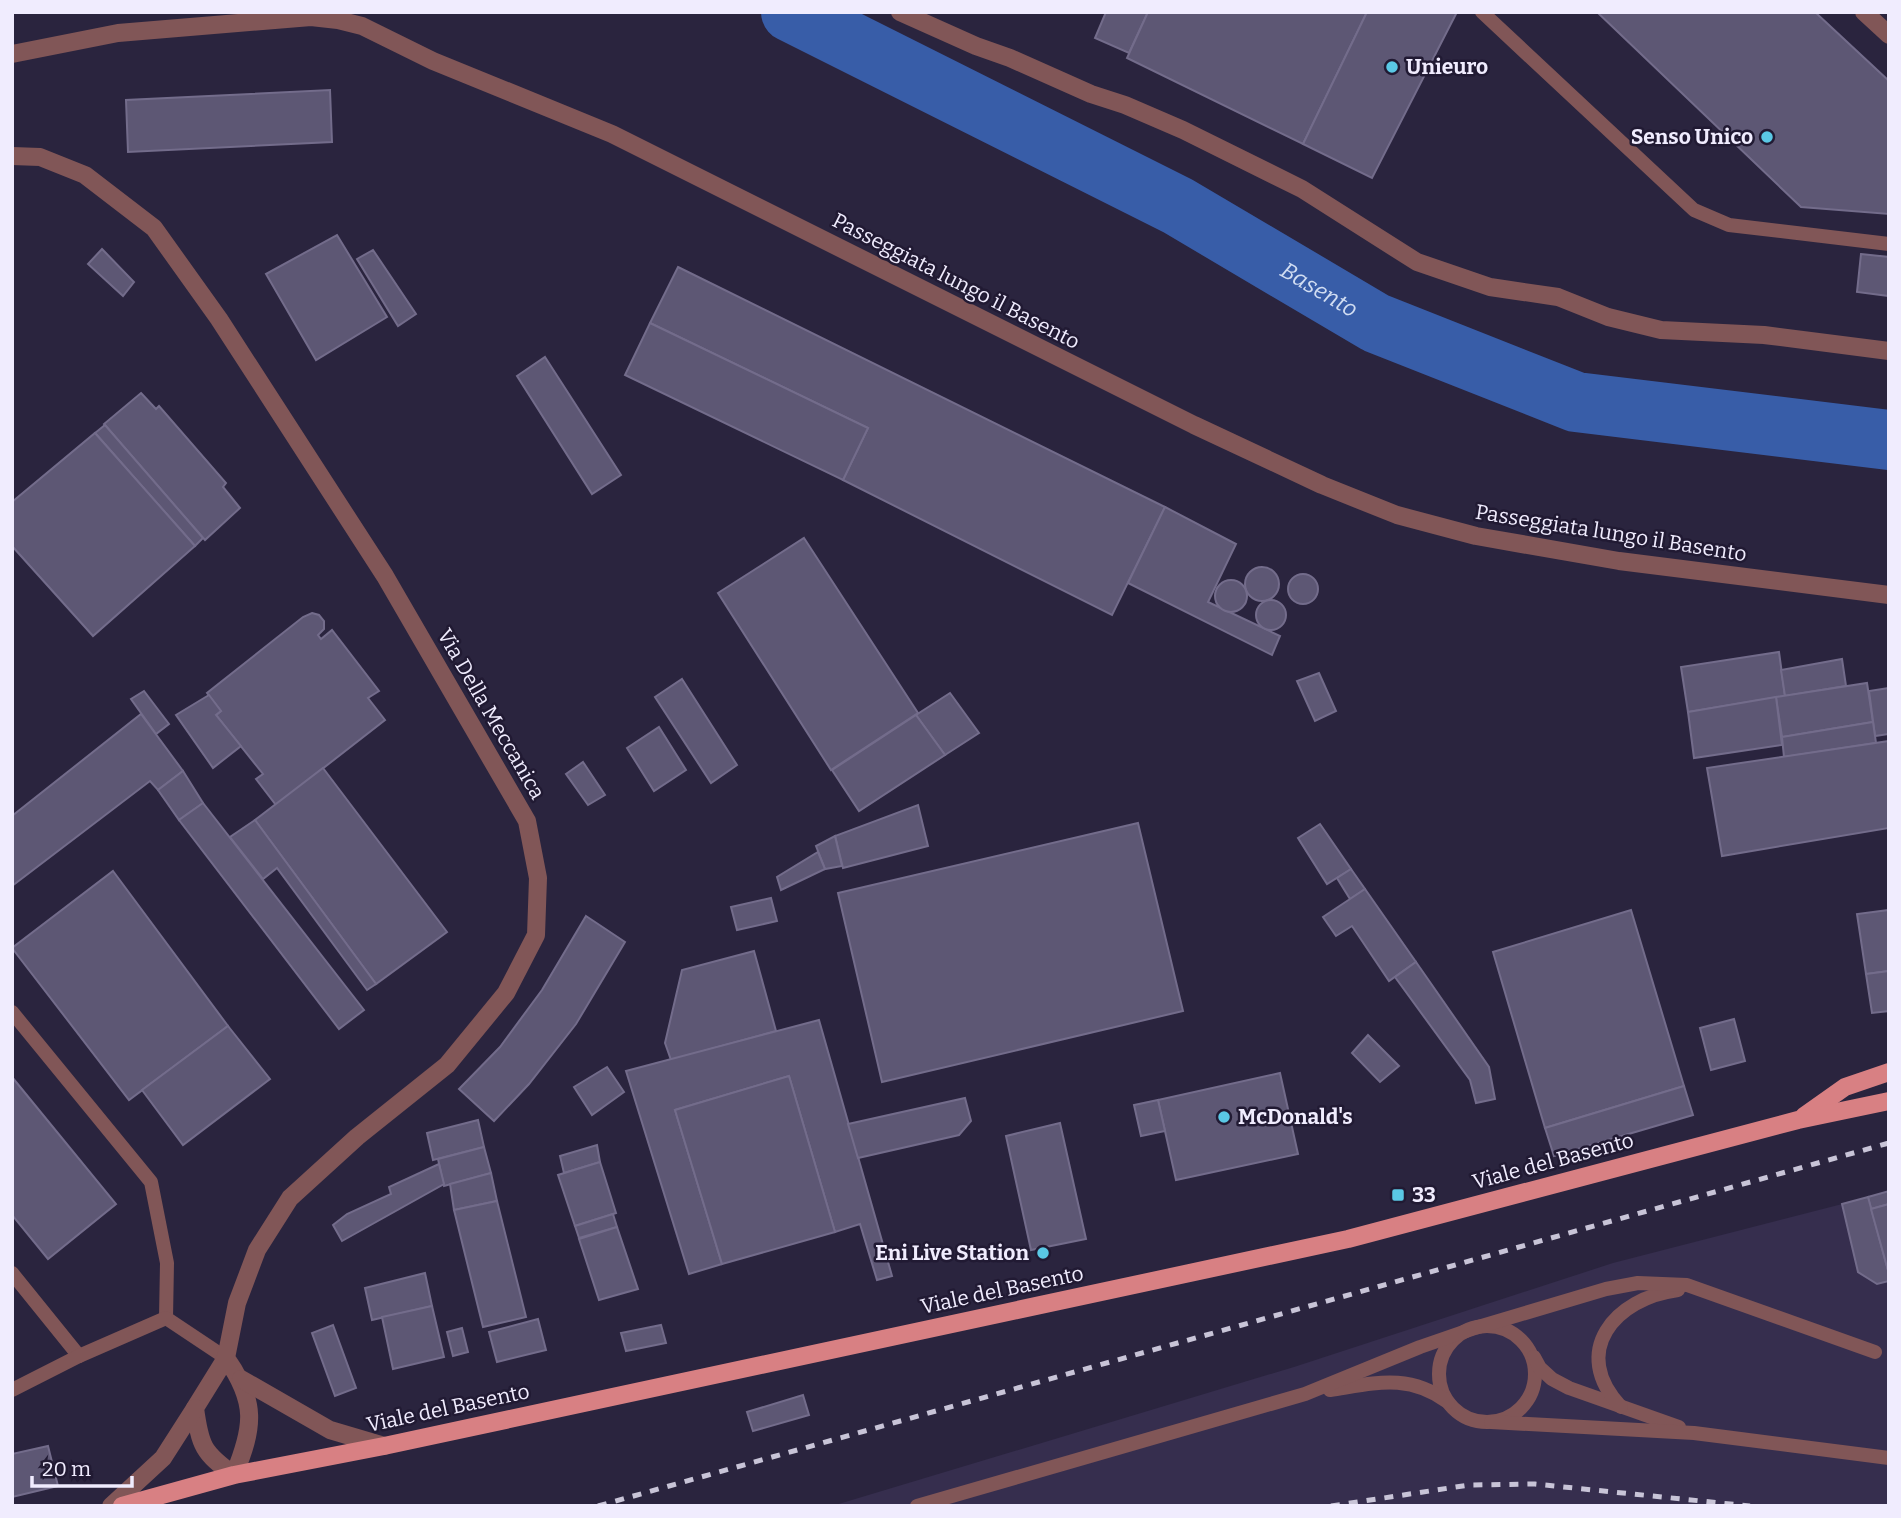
<svg xmlns="http://www.w3.org/2000/svg" width="1901" height="1518" viewBox="0 0 1901 1518" font-family="Bitter,serif">
  <style>
    .built { fill: #362e4e }
    .lines { fill: none; stroke-linecap: round; stroke-linejoin: round }
    .river { stroke: #385da8; stroke-width: 60 }
    .building { fill: #5d5774; stroke: #736c8b; stroke-width: 2 }
    .lane { stroke: #815657; stroke-width: 14 }
    .street { stroke: #815657; stroke-width: 18 }
    .primary { stroke: #d88083; stroke-width: 18 }
    .rail { stroke: #c8c4d7; stroke-width: 5; stroke-dasharray: 9 9; stroke-linecap: butt }
    .poi-dot { fill: #5ac8e5; stroke: #211a33; stroke-width: 2.5 }
    .labels { text-anchor: middle; dominant-baseline: central; stroke-width: 5; stroke-linejoin: round; paint-order: stroke }
    .poi-label { font-size: 21px; font-weight: bold; fill: #f0ecfe; stroke: #211a33; text-anchor: start }
    .street-label { font-size: 21px; fill: #f0ecfe; stroke: #211a33 }
    .water-label { font-size: 23px; font-style: italic; fill: #d1ddf2; stroke: #211a33 }
  </style>
  <rect width="100%" height="100%" fill="#2a243e"/>
  <path class="built" d="M 1889,1192 L 1889,1506 L 832,1506 L 1294,1367 L 1613,1263 Z"/>
  <g class="lines">
    <path class="river" id="s1" d="M 791,12 L 1178,206 L 1376,323 L 1576,402 L 1889,440"/>
  </g>
  <g class="building">
    <path d="M 1106,12 L 1148,12 L 1129,53 L 1095,38 Z"/>
    <path d="M 1148,12 L 1367,12 L 1303,144 L 1127,58 Z"/>
    <path d="M 1367,12 L 1457,12 L 1372,178 L 1303,144 Z"/>
    <path d="M 1597,12 L 1815,12 L 1889,81 L 1889,214 L 1801,207 Z"/>
    <path d="M 330,90 L 332,142 L 128,152 L 126,100 Z"/>
    <path d="M 337,235 L 387,317 L 316,360 L 266,274 Z"/>
    <path d="M 102,249 L 134,282 L 123,296 L 88,264 Z"/>
    <path d="M 373,250 L 416,314 L 398,326 L 357,259 Z"/>
    <path d="M 1861,254 L 1889,257 L 1889,296 L 1857,292 Z"/>
    <path d="M 678,267 L 1165,507 L 1112,615 L 843,480 L 868,428 L 650,323 Z"/>
    <path d="M 650,323 L 868,428 L 843,480 L 625,375 Z"/>
    <path d="M 545,357 L 621,475 L 592,494 L 517,376 Z"/>
    <path d="M 141,393 L 156,409 L 159,406 L 226,483 L 223,487 L 240,508 L 205,540 L 104,424 Z"/>
    <path d="M 105,425 L 203,538 L 195,546 L 95,433 Z"/>
    <path d="M 95,433 L 195,546 L 93,636 L 12,546 L 12,502 Z"/>
    <path d="M 1165,507 L 1236,544 L 1208,602 L 1280,636 L 1272,655 L 1128,583 Z"/>
    <path d="M 804,538 L 918,713 L 831,770 L 718,593 Z"/>
    <circle cx="1262" cy="584" r="17"/>
    <circle cx="1303" cy="589" r="15"/>
    <circle cx="1231" cy="596" r="16"/>
    <circle cx="1271" cy="615" r="15"/>
    <path d="M 312,613 L 319,615 L 324,621 L 324,629 L 318,635 L 321,639 L 332,630 L 379,691 L 368,698 L 385,720 L 276,805 L 256,779 L 263,774 L 216,715 L 221,711 L 207,693 L 303,617 Z"/>
    <path d="M 1779,652 L 1785,696 L 1688,712 L 1681,667 Z"/>
    <path d="M 1842,659 L 1846,686 L 1785,696 L 1781,670 Z"/>
    <path d="M 1319,673 L 1336,711 L 1315,721 L 1297,681 Z"/>
    <path d="M 682,679 L 737,765 L 711,783 L 655,697 Z"/>
    <path d="M 1867,683 L 1873,722 L 1782,737 L 1776,697 Z"/>
    <path d="M 1889,688 L 1889,734 L 1875,736 L 1869,691 Z"/>
    <path d="M 144,691 L 169,724 L 156,734 L 131,699 Z"/>
    <path d="M 950,693 L 979,733 L 945,755 L 916,715 Z"/>
    <path d="M 209,695 L 221,711 L 216,715 L 241,746 L 213,768 L 176,715 Z"/>
    <path d="M 1776,697 L 1782,745 L 1694,758 L 1688,712 Z"/>
    <path d="M 141,714 L 183,771 L 158,790 L 150,781 L 12,886 L 12,816 Z"/>
    <path d="M 916,715 L 945,755 L 859,811 L 832,770 Z"/>
    <path d="M 1873,722 L 1876,743 L 1784,757 L 1782,737 Z"/>
    <path d="M 659,727 L 686,770 L 654,791 L 627,748 Z"/>
    <path d="M 1889,741 L 1889,828 L 1722,856 L 1707,768 Z"/>
    <path d="M 583,762 L 605,795 L 588,805 L 566,774 Z"/>
    <path d="M 323,768 L 447,932 L 376,984 L 255,820 Z"/>
    <path d="M 183,771 L 203,803 L 179,820 L 158,790 Z"/>
    <path d="M 203,803 L 364,1010 L 339,1029 L 179,820 Z"/>
    <path d="M 918,805 L 928,846 L 843,868 L 835,836 Z"/>
    <path d="M 255,820 L 376,984 L 367,990 L 277,868 L 263,879 L 230,837 Z"/>
    <path d="M 1138,823 L 1183,1011 L 882,1082 L 838,893 Z"/>
    <path d="M 1320,824 L 1351,869 L 1327,884 L 1298,838 Z"/>
    <path d="M 835,836 L 842,866 L 825,869 L 816,846 Z"/>
    <path d="M 818,852 L 825,869 L 781,890 L 777,877 Z"/>
    <path d="M 1351,869 L 1365,889 L 1350,899 L 1337,878 Z"/>
    <path d="M 113,871 L 228,1026 L 129,1100 L 12,948 Z"/>
    <path d="M 1365,889 L 1416,962 L 1389,981 L 1352,926 L 1336,936 L 1323,917 Z"/>
    <path d="M 771,898 L 777,921 L 737,930 L 731,907 Z"/>
    <path d="M 1631,910 L 1684,1086 L 1545,1128 L 1493,952 Z"/>
    <path d="M 1889,910 L 1889,971 L 1866,974 L 1857,914 Z"/>
    <path d="M 586,916 L 625,942 L 576,1024 L 529,1084 L 494,1121 L 459,1089 L 500,1047 L 542,990 Z"/>
    <path d="M 754,951 L 776,1031 L 671,1060 L 665,1043 L 682,970 Z"/>
    <path d="M 1416,962 L 1489,1067 L 1495,1099 L 1476,1103 L 1470,1080 L 1395,977 Z"/>
    <path d="M 1889,971 L 1889,1011 L 1872,1013 L 1866,974 Z"/>
    <path d="M 1734,1019 L 1745,1061 L 1711,1070 L 1700,1028 Z"/>
    <path d="M 819,1020 L 892,1276 L 877,1280 L 860,1224 L 835,1232 L 789,1076 L 675,1110 L 722,1264 L 689,1274 L 626,1071 Z"/>
    <path d="M 228,1026 L 270,1079 L 183,1145 L 142,1090 Z"/>
    <path d="M 1368,1035 L 1399,1066 L 1380,1082 L 1352,1053 Z"/>
    <path d="M 607,1067 L 624,1092 L 592,1115 L 574,1087 Z"/>
    <path d="M 1280,1073 L 1298,1154 L 1176,1180 L 1158,1100 Z"/>
    <path d="M 789,1076 L 835,1232 L 722,1264 L 675,1110 Z"/>
    <path d="M 12,1077 L 116,1204 L 48,1259 L 12,1215 Z"/>
    <path d="M 1684,1086 L 1693,1115 L 1554,1156 L 1545,1128 Z"/>
    <path d="M 965,1098 L 971,1121 L 959,1135 L 858,1158 L 848,1124 Z"/>
    <path d="M 1158,1100 L 1165,1131 L 1141,1136 L 1134,1105 Z"/>
    <path d="M 478,1120 L 484,1147 L 433,1160 L 427,1133 Z"/>
    <path d="M 1060,1123 L 1086,1239 L 1031,1250 L 1006,1136 Z"/>
    <path d="M 597,1145 L 600,1162 L 564,1173 L 560,1156 Z"/>
    <path d="M 484,1147 L 491,1173 L 444,1186 L 438,1159 Z"/>
    <path d="M 600,1162 L 616,1213 L 575,1226 L 558,1175 Z"/>
    <path d="M 439,1164 L 444,1184 L 342,1241 L 333,1225 L 347,1214 L 391,1194 L 389,1187 Z"/>
    <path d="M 491,1173 L 497,1201 L 454,1210 L 450,1184 Z"/>
    <path d="M 1889,1191 L 1889,1204 L 1871,1209 L 1868,1197 Z"/>
    <path d="M 1868,1197 L 1889,1274 L 1889,1281 L 1877,1284 L 1858,1272 L 1842,1204 Z"/>
    <path d="M 497,1201 L 526,1317 L 483,1327 L 454,1210 Z"/>
    <path d="M 1889,1204 L 1889,1274 L 1871,1209 Z"/>
    <path d="M 613,1214 L 617,1227 L 579,1238 L 575,1226 Z"/>
    <path d="M 617,1227 L 638,1289 L 599,1300 L 579,1239 Z"/>
    <path d="M 425,1273 L 432,1306 L 372,1320 L 365,1288 Z"/>
    <path d="M 432,1306 L 444,1357 L 393,1369 L 382,1317 Z"/>
    <path d="M 538,1319 L 546,1350 L 497,1362 L 489,1332 Z"/>
    <path d="M 333,1325 L 356,1388 L 335,1396 L 312,1333 Z"/>
    <path d="M 661,1325 L 666,1343 L 626,1351 L 621,1333 Z"/>
    <path d="M 462,1328 L 468,1352 L 453,1356 L 447,1332 Z"/>
    <path d="M 803,1395 L 809,1415 L 753,1431 L 747,1412 Z"/>
    <path d="M 48,1446 L 58,1486 L 12,1497 L 12,1454 Z"/>
  </g>
  <g class="lines">
    <g class="lane">
      <path d="M 1482,12 L 1694,210 L 1729,225 L 1889,244"/>
      <path d="M 12,1012 L 151,1182 L 167,1263 L 166,1318"/>
      <path d="M 12,1273 L 79,1356"/>
      <path d="M 166,1318 L 226,1358"/>
      <circle cx="1487" cy="1374" r="48"/>
      <path d="M 1534,1357 L 1540,1368 L 1552,1379 L 1569,1388 L 1679,1427"/>
      <path d="M 12,1390 L 79,1356 L 166,1318"/>
      <path d="M 1330,1390 C 1376,1383 1408,1373 1448,1402"/>
      <path d="M 1621,1407 C 1569,1352 1615,1298 1678,1290"/>
      <path d="M 1491,1422 L 1694,1433 L 1889,1458"/>
      <path d="M 917,1506 L 1305,1394 L 1420,1347 L 1475,1328 L 1606,1289 L 1638,1283 L 1687,1285 L 1875,1352"/>
    </g>
    <g class="street">
      <path d="M 900,12 L 976,46 L 1010,58 L 1091,94 L 1125,105 L 1183,130 L 1302,189 L 1417,262 L 1490,287 L 1558,297 L 1608,317 L 1661,330 L 1764,335 L 1889,351"/>
      <path d="M 1864,12 L 1889,35"/>
      <path d="M 12,54 L 118,33 L 311,17 L 338,20 L 362,26 L 433,61 L 612,134 L 1194,425 L 1322,485 L 1397,515 L 1476,536 L 1619,561 L 1889,595"/>
      <path d="M 12,156 L 40,157 L 85,175 L 154,228 L 219,319 L 385,576 L 527,821 L 538,878 L 536,935 L 506,993 L 447,1065 L 357,1137 L 290,1198 L 257,1250 L 237,1303 L 226,1358 L 195,1408 C 200,1446 203,1453 234,1475 C 254,1427 257,1402 226,1358"/>
      <path d="M 241,1379 L 330,1430 L 384,1446"/>
      <path d="M 111,1506 L 163,1458 L 195,1408"/>
    </g>
    <g class="primary">
      <path d="M 1804,1116 L 1845,1087 L 1889,1072"/>
      <path d="M 122,1506 L 234,1475 L 384,1446 L 1348,1239 L 1798,1120 L 1889,1101"/>
    </g>
    <g class="rail">
      <path d="M 598,1506 L 1889,1143"/>
      <path d="M 1331,1506 L 1469,1485 L 1535,1484 L 1750,1506"/>
    </g>
  </g>
  <g class="poi-dot">
    <circle cx="1392" cy="67" r="7"/>
    <circle cx="1767" cy="137" r="7"/>
    <circle cx="1224" cy="1117" r="7"/>
    <rect x="1391" y="1188" width="14" height="14" rx="3.5"/>
    <circle cx="1043" cy="1253" r="7"/>
  </g>
  <g class="labels">
    <g class="poi-label">
      <text x="1406" y="67">Unieuro</text>
      <text x="1753" y="137" text-anchor="end">Senso Unico</text>
      <text x="1238" y="1117">McDonald's</text>
      <text x="1412" y="1195">33</text>
      <text x="1029" y="1253" text-anchor="end">Eni Live Station</text>
    </g>
    <g class="street-label">
      <text transform="translate(956 281) rotate(27)">Passeggiata lungo il Basento</text>
      <text transform="translate(1611 533) rotate(9)">Passeggiata lungo il Basento</text>
      <text transform="translate(491 714) rotate(60)">Via Della Meccanica</text>
      <text transform="translate(1553 1161) rotate(-15)">Viale del Basento</text>
      <text transform="translate(1002 1290) rotate(-12)">Viale del Basento</text>
      <text transform="translate(448 1408) rotate(-12)">Viale del Basento</text>
    </g>
    <g class="water-label">
      <text stroke="none"><textPath href="#s1" startOffset="597">Basento</textPath></text>
    </g>
  </g>
  <rect width="1901" height="1518" fill="none" stroke="#f0ecfe" stroke-width="28"/>
  <path d="M32 1476v10h100v-10" fill="none" stroke="#f0ecfe" stroke-width="3.5"/>
  <text x="42" y="1476" font-size="21" fill="#f0ecfe" stroke="#211a33" stroke-width="5" paint-order="stroke">20 m</text>
</svg>
